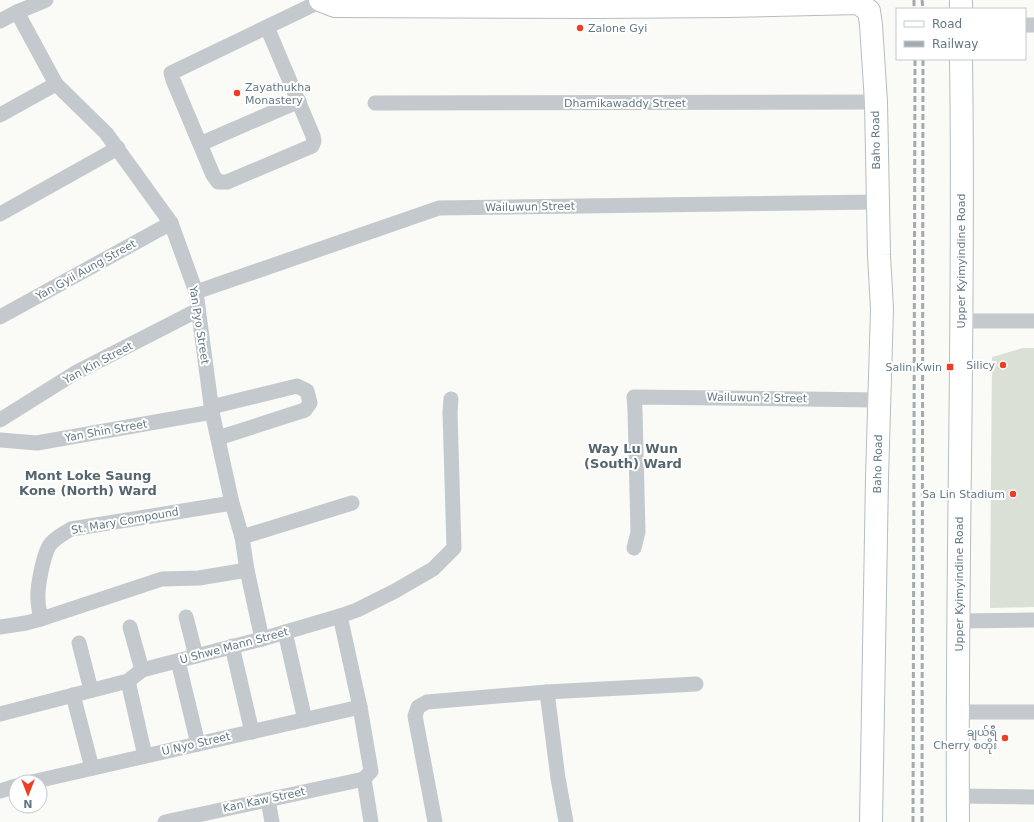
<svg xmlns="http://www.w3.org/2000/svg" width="1034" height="822" viewBox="0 0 1034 822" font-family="'DejaVu Sans','Noto Sans Myanmar',sans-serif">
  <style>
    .grass { fill: #dae0d6 }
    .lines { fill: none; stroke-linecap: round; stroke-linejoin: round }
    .secondary-casing { stroke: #b5bdc1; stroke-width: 24 }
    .street { stroke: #c3c9cc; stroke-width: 15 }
    .secondary { stroke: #fff; stroke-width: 22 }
    .rail { stroke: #a2abb0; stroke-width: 3; stroke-dasharray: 6 3; stroke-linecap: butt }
    .poi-dot { fill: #ed3e24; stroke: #fff; stroke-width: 1.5 }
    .labels { text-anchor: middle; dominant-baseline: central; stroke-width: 4; stroke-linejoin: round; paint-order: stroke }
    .poi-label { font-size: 11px; fill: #637984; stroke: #fff; text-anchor: end }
    .street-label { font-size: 11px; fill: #637984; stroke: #fff }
    .quarter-label { font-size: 13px; font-weight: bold; fill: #55666f; stroke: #fff }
  </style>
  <rect width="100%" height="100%" fill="#fafaf7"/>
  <path class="grass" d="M 1023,348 L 1034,348 L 1034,607 L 990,608 L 992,357 Z"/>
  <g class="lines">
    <defs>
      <g id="secondary">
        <path d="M 320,0 L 335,6 L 598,7 L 728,6 L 858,3 L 869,11 L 871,25 L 876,102 L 879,255 L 882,309 L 877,478 L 871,822"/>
        <path d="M 961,9 L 961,0"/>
        <path d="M 958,822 C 956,568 965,313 961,59"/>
      </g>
    </defs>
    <use href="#secondary" class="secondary-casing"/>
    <g class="street">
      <path d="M 17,12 L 56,84 L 106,133 L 171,223 L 196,292 L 212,412 L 232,503 L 242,537 L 247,570 L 262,639"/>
      <path d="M 0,21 L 17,12 L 46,0"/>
      <path d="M 1025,25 L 1034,25"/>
      <path d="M 267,27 L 313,136 L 314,141 L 312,146 L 227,182 L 218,182 L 213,175 L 173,80 L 171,73 L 321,1"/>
      <path d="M 375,103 L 876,102"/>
      <path d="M 0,115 L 56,84"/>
      <path d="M 200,144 L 299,101"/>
      <path d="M 0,214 L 118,148"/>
      <path d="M 196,292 L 439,208 L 878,202"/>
      <path d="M 0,317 L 171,223"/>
      <path d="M 961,321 L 1034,321"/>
      <path d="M 211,407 L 297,386 L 307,391 L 310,403 L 305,410 L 218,438"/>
      <path d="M 0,420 L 75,373 L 198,310"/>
      <path d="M 0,440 L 37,443 L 212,412"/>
      <path d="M 242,537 L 352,503"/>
      <path d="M 634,548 L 638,532 L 635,410 L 634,397 L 879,400"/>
      <path d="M 340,616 L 360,707 L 371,771 L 364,779"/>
      <path d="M 186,617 L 196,656"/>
      <path d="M 41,619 C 40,613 38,606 38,600 C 37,587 43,557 49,546 C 54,538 63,534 71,529 L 232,503"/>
      <path d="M 959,621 L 1034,620"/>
      <path d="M 0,627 L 26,623 L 41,619 L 162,579 L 199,578 L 247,570"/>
      <path d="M 130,627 L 142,670"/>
      <path d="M 285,632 L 305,720"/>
      <path d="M 79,643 L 91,690"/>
      <path d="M 232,646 L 252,732"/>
      <path d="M 178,661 L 198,744"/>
      <path d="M 128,681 L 145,756"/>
      <path d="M 547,692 L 558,778 L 566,822"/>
      <path d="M 73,695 L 92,768"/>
      <path d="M 958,712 L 1034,712"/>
      <path d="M 0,714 L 128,681 L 142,670 L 262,639 L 340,616 L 357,610 L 395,591 L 433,569 L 454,548 L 450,412 L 451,399"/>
      <path d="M 364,779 L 371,822"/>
      <path d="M 32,782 L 360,707"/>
      <path d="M 0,791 L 16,786"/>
      <path d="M 958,796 L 1034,797"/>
      <path d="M 268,800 L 272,822"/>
      <path d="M 165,822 L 364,779"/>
      <path d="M 435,822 L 415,716 L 418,707 L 427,702 L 547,692 L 696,684"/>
    </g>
    <use href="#secondary" class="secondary"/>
    <g class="rail">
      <path d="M 914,0 L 914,9"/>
      <path d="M 922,0 L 923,9"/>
      <path d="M 913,822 L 915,59"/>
      <path d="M 922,822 L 923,59"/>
    </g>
  </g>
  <g class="poi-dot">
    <circle cx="580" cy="28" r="4"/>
    <circle cx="237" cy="93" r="4"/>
    <circle cx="1003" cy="365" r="4"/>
    <rect x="946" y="363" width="8" height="8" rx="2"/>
    <circle cx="1013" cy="494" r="4"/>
    <circle cx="1005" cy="738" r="4"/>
  </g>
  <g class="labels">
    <g class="poi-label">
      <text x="588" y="28" text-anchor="start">Zalone Gyi</text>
      <text x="245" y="87" text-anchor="start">Zayathukha<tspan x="245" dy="13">Monastery</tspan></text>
      <text x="995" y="365">Silicy</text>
      <text x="942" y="367">Salin Kwin</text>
      <text x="1005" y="494">Sa Lin Stadium</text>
      <text x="997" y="732">ချယ်ရီ<tspan x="997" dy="13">Cherry စတိုး</tspan></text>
    </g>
    <g class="street-label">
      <text x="625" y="103">Dhamikawaddy Street</text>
      <text transform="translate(876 140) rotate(-91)">Baho Road</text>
      <text transform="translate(530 207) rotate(-1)">Wailuwun Street</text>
      <text transform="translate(961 261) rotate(-90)">Upper Kyimyindine Road</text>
      <text transform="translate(86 270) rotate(-29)">Yan Gyii Aung Street</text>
      <text transform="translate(199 325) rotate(81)">Yan Pyo Street</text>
      <text transform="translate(98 363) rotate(-28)">Yan Kin Street</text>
      <text transform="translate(757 398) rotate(1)">Wailuwun 2 Street</text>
      <text transform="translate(106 431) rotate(-10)">Yan Shin Street</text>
      <text transform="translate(878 464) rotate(-89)">Baho Road</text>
      <text transform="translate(125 521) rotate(-10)">St. Mary Compound</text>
      <text transform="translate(959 584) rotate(-90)">Upper Kyimyindine Road</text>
      <text transform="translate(234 646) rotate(-15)">U Shwe Mann Street</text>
      <text transform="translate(196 744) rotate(-13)">U Nyo Street</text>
      <text transform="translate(264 800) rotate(-12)">Kan Kaw Street</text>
    </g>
    <g class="quarter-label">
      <text x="633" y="448">Way Lu Wun<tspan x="633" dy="15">(South) Ward</tspan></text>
      <text x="88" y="475">Mont Loke Saung<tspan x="88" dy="15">Kone (North) Ward</tspan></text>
    </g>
  </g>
  <rect x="896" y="8" width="130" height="52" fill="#ffffff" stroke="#c1c9ce"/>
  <rect x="904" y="21" width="20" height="6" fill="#ffffff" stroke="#c1c9ce"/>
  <text x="932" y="28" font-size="12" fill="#637984">Road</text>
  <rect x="904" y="41" width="20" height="6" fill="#a2abb0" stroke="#c1c9ce"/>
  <text x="932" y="48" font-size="12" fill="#637984">Railway</text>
  <g transform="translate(28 794) rotate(180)"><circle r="19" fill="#ffffff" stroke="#c1c9ce"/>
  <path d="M0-3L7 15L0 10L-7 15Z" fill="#ed3e24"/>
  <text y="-6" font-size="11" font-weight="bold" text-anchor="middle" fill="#637984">N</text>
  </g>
</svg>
